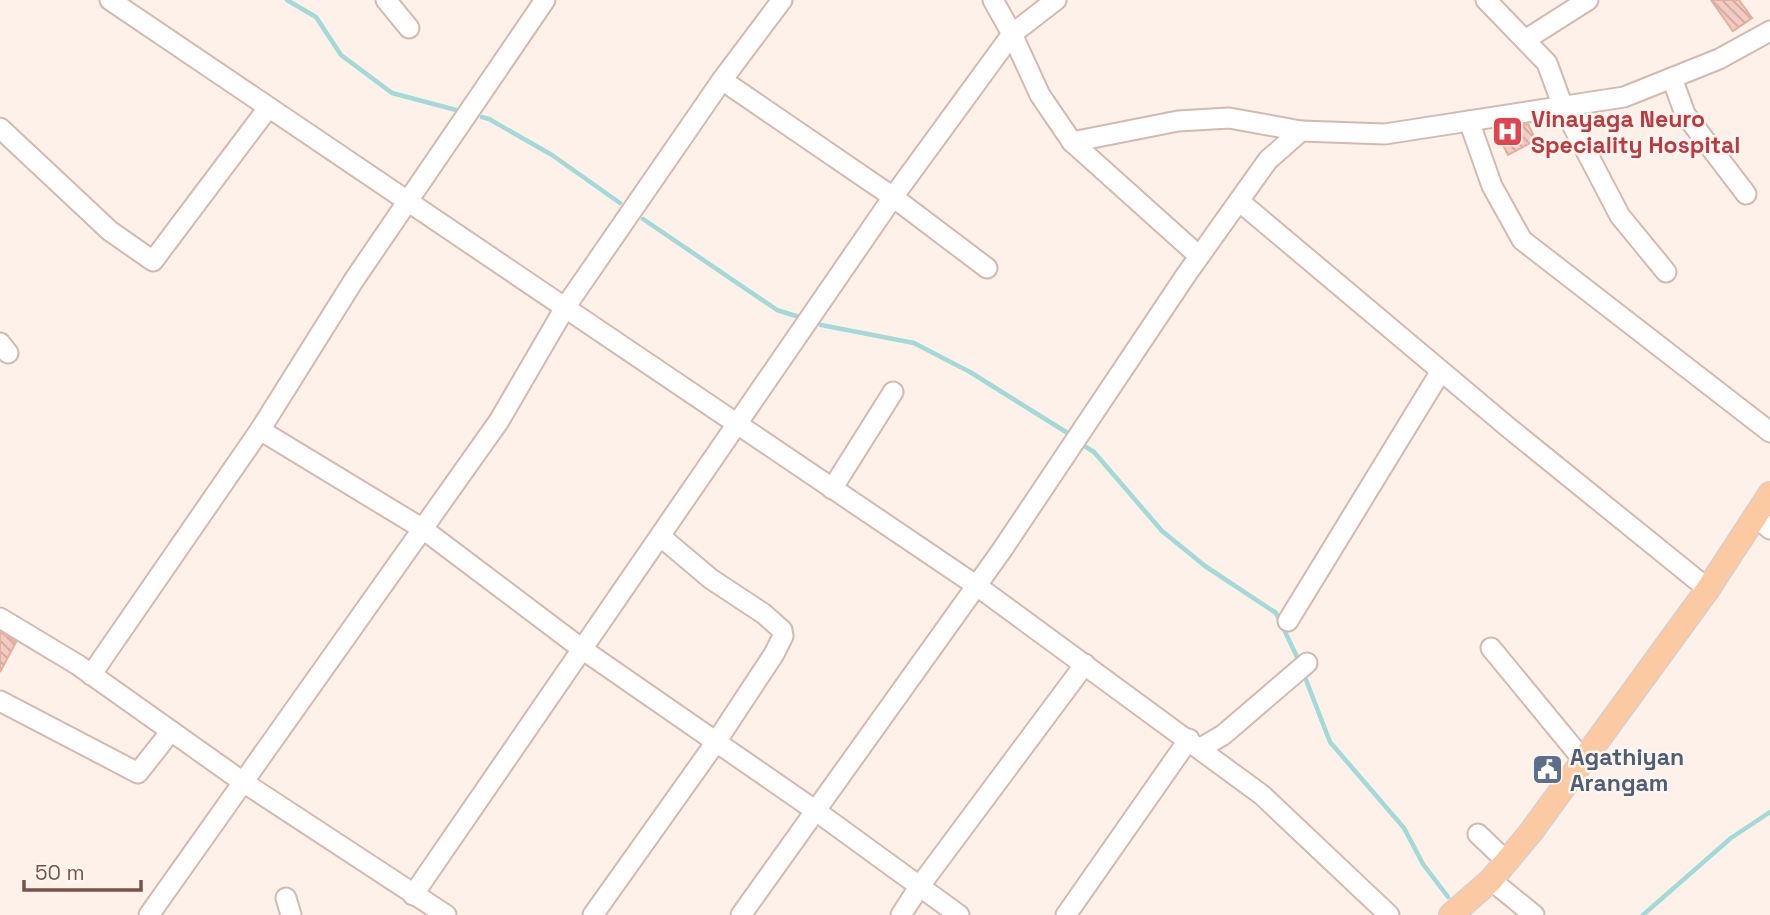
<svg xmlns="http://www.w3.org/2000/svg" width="1770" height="915" viewBox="0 0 1770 915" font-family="'Space Grotesk',sans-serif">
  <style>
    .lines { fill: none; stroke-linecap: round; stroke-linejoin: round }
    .stream { stroke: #a3d9d7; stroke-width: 4.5 }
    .building { fill: url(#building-back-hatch); stroke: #e5aea0; stroke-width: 2 }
    .minor-casing { stroke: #d2bab1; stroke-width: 23 }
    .major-casing { stroke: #d9cfcd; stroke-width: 26 }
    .minor { stroke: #fff; stroke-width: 19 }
    .major { stroke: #fbc9a2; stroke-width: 23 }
    .labels { text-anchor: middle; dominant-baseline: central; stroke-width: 5; stroke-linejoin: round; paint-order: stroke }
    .health-label { font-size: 23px; font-weight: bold; fill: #be3a42; stroke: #fff6f0; text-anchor: start }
    .service-label { font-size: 23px; font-weight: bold; fill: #4e5e75; stroke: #fff6f0; text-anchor: start }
  </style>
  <defs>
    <pattern id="building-back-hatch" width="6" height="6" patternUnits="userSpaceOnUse" patternTransform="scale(1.75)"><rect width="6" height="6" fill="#f3cbc0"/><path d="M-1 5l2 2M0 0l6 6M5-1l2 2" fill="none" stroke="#caa79e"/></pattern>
  </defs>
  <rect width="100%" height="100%" fill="#fdf1e9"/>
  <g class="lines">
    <g class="stream">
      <path d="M 287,0 L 316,17 L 341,55 L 392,93 L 456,110"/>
      <path d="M 482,117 L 489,119 L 552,155 L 620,203"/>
      <path d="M 643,219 L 777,310 L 796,316"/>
      <path d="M 821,325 L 914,343 L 970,372 L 1066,432"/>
      <path d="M 1086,447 L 1094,452 L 1162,531 L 1205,566 L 1276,613 L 1299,661"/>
      <path d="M 1303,672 L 1330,742 L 1404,828 L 1423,864 L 1448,897"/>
      <path d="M 1643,915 L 1731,838 L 1770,812"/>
    </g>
  </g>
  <g class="building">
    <path d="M 1711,0 L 1739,0 L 1752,18 L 1733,31 Z"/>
    <path d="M 1528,124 L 1536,140 L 1508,155 L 1495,130 Z"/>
    <path d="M 0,632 L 16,642 L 0,672 Z"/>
  </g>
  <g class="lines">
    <defs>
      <g id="minor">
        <path d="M 110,0 L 977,586 L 1262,795 L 1389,915"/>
        <path d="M 386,0 L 409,28"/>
        <path d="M 993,0 L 1012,34 L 1040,95 L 1072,142 L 1199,256"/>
        <path d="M 1486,0 L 1547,63 L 1563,107 L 1620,216 L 1666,272"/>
        <path d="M 1525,40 L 1588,0"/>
        <path d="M 1672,78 L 1685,114 L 1746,194"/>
        <path d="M 722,80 L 893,197 L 987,268"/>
        <path d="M 1469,121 L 1492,186 L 1522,240 L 1770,432"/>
        <path d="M 0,128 L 110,231 L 153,261 L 268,108"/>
        <path d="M 1072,142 L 1178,121 L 1229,118 L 1301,131"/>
        <path d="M 1239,201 L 1509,428 L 1708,589"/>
        <path d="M 0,343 L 8,353"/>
        <path d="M 260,430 L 423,529 L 582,649 L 816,811 L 959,915"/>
        <path d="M 832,489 L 893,392"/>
        <path d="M 1756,517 L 1770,529"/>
        <path d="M 0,618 L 78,665 L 243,782 L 446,915"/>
        <path d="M 1288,621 L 1441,371"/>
        <path d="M 1491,648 L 1584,761"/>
        <path d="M 91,675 L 260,430 L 354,280 L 545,0"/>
        <path d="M 0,701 L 138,773 L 171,731"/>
        <path d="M 1201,748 L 1223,735 L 1307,663"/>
        <path d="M 1478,834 L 1502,857 L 1503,866"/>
        <path d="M 1491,880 L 1534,915"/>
        <path d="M 413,895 L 893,197 L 1012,34 L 1056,0"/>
        <path d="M 286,898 L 291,915"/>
        <path d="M 149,915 L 499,421 L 566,306 L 722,80 L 782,0"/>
        <path d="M 593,915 L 716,742 L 774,654 L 783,636 L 782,630 L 764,614 L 711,579 L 660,536"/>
        <path d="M 741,915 L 1002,550 L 1186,275 L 1268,160 L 1301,131 L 1385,134 L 1624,97 L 1719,59 L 1770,31"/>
        <path d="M 901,915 L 919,887 L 1085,664"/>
        <path d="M 1066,915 L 1189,739"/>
      </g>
      <path id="major" d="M 1451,915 L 1491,880 L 1531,832 L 1708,589 L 1770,494"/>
    </defs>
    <use href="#minor" class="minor-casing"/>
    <use href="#major" class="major-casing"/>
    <use href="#minor" class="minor"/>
    <use href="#major" class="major"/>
  </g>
  <defs>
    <symbol id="hospital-square" viewBox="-11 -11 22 22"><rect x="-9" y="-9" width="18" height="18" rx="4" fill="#e0444e" stroke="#fff6f0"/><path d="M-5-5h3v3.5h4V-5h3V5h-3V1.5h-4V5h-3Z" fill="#fff"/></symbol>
    <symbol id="civic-square" viewBox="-11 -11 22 22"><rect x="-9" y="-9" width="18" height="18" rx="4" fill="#5c6f8a" stroke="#fff6f0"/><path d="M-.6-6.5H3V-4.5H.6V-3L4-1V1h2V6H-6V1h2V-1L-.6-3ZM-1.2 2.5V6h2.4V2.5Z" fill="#fff"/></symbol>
  </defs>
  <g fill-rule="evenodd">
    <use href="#hospital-square" x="1490" y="114" width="35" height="35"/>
    <use href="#civic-square" x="1530" y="752" width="35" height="35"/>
  </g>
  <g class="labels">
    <g class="health-label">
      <text x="1531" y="119">Vinayaga Neuro<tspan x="1531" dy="26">Speciality Hospital</tspan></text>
    </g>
    <g class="service-label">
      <text x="1570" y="757">Agathiyan<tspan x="1570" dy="26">Arangam</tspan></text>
    </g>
  </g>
  <path d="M24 880v10h117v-10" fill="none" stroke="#78534c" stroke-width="3.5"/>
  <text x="35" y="880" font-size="21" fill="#78534c" stroke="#fff6f0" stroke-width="5" paint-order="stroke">50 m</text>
</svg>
